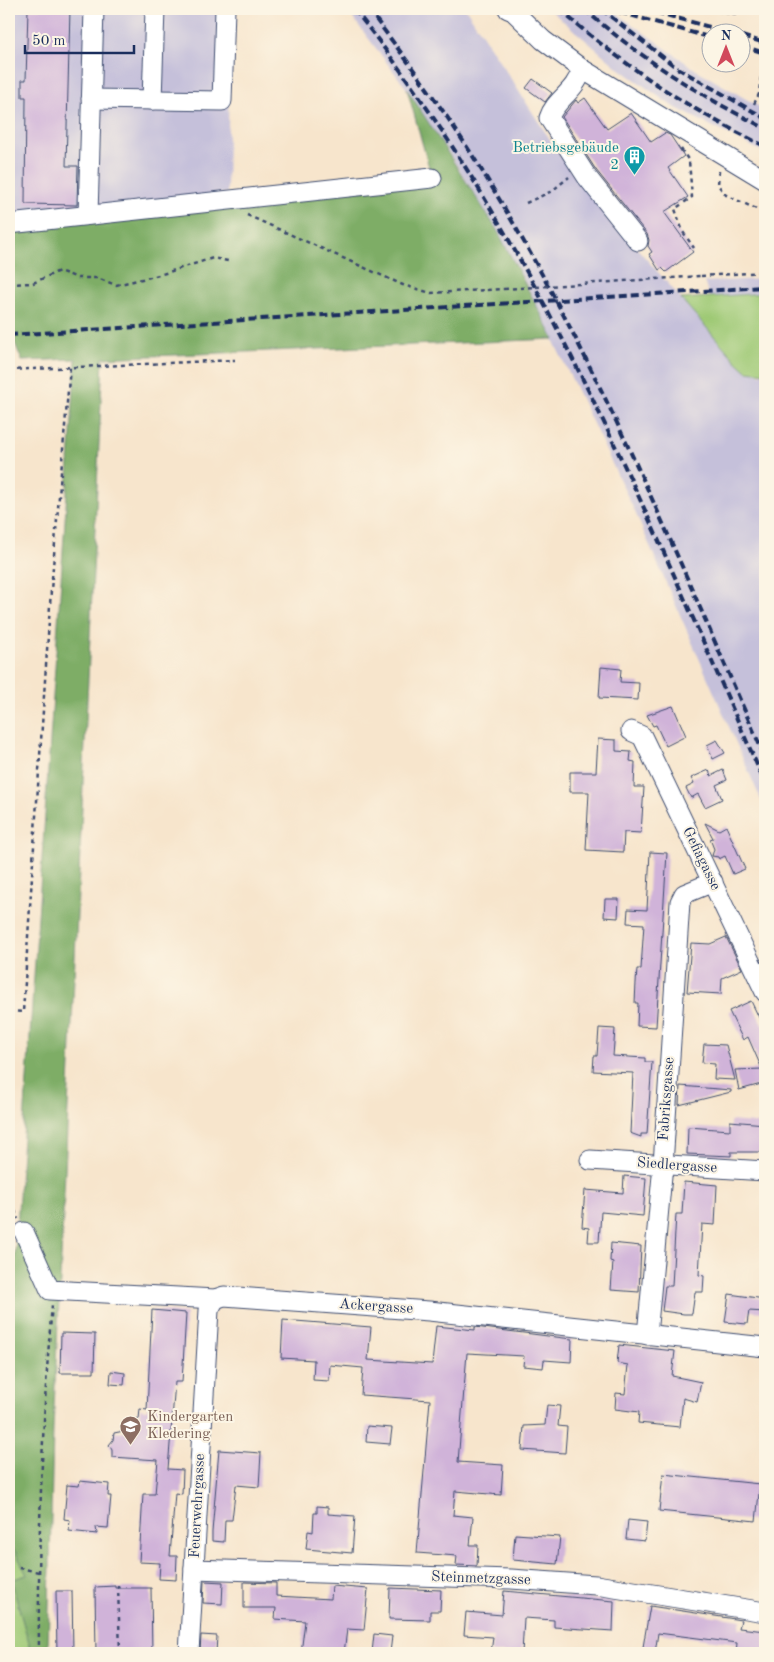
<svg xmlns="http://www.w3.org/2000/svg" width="774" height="1662" viewBox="0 0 774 1662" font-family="'Old Standard TT',serif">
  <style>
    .industrial { fill: #c5c0da }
    .green { fill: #9ec975; stroke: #5c7c6a }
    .forest { fill: #7ead66; stroke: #4c6e62 }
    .building { fill: #d0b3d9 }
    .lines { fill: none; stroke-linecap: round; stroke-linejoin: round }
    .minor-casing { stroke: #3c4a6e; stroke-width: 21 }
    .path { stroke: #3c4a6e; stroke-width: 2.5; stroke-dasharray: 4 4; stroke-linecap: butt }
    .minor { stroke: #fff; stroke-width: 19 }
    .rail { stroke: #1b2f5e; stroke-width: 4; stroke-dasharray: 8 4; stroke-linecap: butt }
    .path-bridge { stroke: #3c4a6e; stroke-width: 2.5; stroke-dasharray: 4 4; stroke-linecap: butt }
    .labels { text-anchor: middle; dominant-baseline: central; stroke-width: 4; stroke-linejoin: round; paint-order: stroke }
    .culture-label { font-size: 15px; fill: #0d838f; stroke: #fcf5e5; text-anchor: end }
    .street-label { font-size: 15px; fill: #1b2f5e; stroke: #fcf5e5 }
    .education-label { font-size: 15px; fill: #785e54; stroke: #fcf5e5; text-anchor: start }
  </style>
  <rect width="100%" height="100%" fill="#fcf5e5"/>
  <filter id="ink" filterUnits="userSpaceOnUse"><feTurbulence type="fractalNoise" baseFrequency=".02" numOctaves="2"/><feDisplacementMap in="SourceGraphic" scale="10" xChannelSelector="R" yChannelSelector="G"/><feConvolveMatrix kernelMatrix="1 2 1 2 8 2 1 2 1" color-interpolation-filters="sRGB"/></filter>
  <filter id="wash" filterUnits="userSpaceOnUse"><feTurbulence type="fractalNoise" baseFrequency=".0096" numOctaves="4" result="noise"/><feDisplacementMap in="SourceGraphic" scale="20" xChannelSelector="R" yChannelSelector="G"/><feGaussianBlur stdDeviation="1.12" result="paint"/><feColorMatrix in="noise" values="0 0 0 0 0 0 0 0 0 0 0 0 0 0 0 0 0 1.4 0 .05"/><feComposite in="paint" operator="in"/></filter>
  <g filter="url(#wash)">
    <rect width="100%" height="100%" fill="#f7e5cc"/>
    <g class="industrial">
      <path d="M 9,9 L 230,9 L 227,193 L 9,219 Z"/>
      <path d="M 346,9 L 466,9 L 567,166 L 598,204 L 737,362 L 759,374 L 765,373 L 765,809 L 635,512 L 528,287 L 497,230 L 456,164 L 407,89 Z"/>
      <path d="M 549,9 L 611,9 L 696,70 L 765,110 L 765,153 L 672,106 L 616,66 Z"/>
      <path d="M 765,279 L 765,295 L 711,299 L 704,282 Z"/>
    </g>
    <g class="green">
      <path d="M 765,293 L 765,373 L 747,371 L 737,362 L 681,299 Z"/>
      <path d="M 9,1545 L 15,1551 L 27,1575 L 11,1580 L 29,1643 L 29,1653 L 9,1653 Z"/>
    </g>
    <path class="forest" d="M 407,89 L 497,230 L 554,339 L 103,358 L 53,1429 L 48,1653 L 29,1653 L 29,1643 L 11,1580 L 27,1575 L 15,1551 L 9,1545 L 9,1343 L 76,359 L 22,361 L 9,328 L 9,219 L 432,178 Z"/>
    <g id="blocks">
      <g class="building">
        <path d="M 28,9 L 70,9 L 66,166 L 78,166 L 77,205 L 25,204 L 26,97 L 22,97 L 22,80 L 26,80 Z"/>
        <path d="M 533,79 L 552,93 L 545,102 L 526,88 Z"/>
        <path d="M 585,98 L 607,129 L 631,113 L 651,142 L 665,133 L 670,135 L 684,156 L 668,168 L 688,197 L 664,212 L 693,252 L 666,272 L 662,268 L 659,270 L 649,254 L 652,252 L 648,246 L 649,240 L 647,234 L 596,170 L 562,117 L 576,100 L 578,103 Z"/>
        <path d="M 601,667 L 621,669 L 620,682 L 639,683 L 638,700 L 599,698 Z"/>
        <path d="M 673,706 L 686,736 L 666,746 L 656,725 L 653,726 L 647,715 Z"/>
        <path d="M 598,739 L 616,740 L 616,751 L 631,752 L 630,761 L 635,762 L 634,787 L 644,787 L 641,833 L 624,832 L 623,852 L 586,850 L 589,792 L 570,792 L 570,772 L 596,772 Z"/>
        <path d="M 717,740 L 725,753 L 713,759 L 707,745 Z"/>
        <path d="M 709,770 L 711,776 L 723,770 L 727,780 L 716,785 L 722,799 L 705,807 L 698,794 L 691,798 L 686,788 L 694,784 L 691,778 Z"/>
        <path d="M 705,823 L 719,830 L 726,826 L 745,869 L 733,874 L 725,856 L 719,859 L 718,857 L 712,856 L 714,849 L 710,839 L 713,838 Z"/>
        <path d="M 650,852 L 667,853 L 656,1027 L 637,1026 L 638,1003 L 635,1003 L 636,983 L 637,969 L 641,969 L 644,924 L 627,923 L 628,909 L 647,910 Z"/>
        <path d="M 605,899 L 619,899 L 618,918 L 604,917 Z"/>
        <path d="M 726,937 L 742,969 L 722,978 L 721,994 L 687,992 L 691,943 L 710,944 Z"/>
        <path d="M 751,1001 L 765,1030 L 765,1083 L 739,1090 L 735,1070 L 762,1069 L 748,1037 L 743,1040 L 729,1011 Z"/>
        <path d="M 599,1028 L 615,1029 L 613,1056 L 645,1058 L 645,1062 L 652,1062 L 647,1134 L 641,1134 L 641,1137 L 630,1133 L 633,1073 L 593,1071 L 594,1056 L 597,1056 Z"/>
        <path d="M 704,1044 L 726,1045 L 735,1080 L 714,1079 L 715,1064 L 702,1063 Z"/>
        <path d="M 680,1086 L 731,1090 L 731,1092 L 679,1105 Z"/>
        <path d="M 730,1121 L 765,1124 L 764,1152 L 731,1152 L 731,1156 L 687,1154 L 688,1127 L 730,1130 Z"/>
        <path d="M 624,1176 L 646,1178 L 643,1216 L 601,1212 L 599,1242 L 588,1242 L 589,1228 L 582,1227 L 585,1190 L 623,1193 Z"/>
        <path d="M 684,1182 L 717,1185 L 715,1225 L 702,1224 L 699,1275 L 704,1276 L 703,1292 L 695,1292 L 692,1314 L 684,1314 L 662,1311 L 665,1286 L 672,1286 L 676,1214 L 682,1214 Z"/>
        <path d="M 611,1243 L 641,1246 L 639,1292 L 611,1290 L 613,1262 L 610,1261 Z"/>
        <path d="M 729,1294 L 765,1299 L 765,1312 L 749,1311 L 747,1324 L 725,1322 Z"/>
        <path d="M 152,1310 L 186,1313 L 182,1382 L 175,1382 L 168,1469 L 183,1470 L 182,1494 L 175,1493 L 170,1556 L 177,1556 L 176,1580 L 159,1579 L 160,1563 L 139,1562 L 143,1494 L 155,1494 L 158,1460 L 112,1457 L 112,1450 L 109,1445 L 113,1440 L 114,1433 L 124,1431 L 135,1432 L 136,1418 L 139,1419 L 140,1409 L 147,1410 Z"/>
        <path d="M 283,1320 L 371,1327 L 368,1360 L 432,1364 L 436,1326 L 475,1330 L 475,1327 L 572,1339 L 571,1362 L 544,1360 L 543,1368 L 523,1366 L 524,1356 L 467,1353 L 458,1462 L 503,1465 L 501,1495 L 455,1491 L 453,1515 L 473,1517 L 470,1545 L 478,1545 L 477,1566 L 456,1565 L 457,1556 L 417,1553 L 430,1400 L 361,1395 L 363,1368 L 330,1365 L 329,1381 L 313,1380 L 314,1360 L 281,1358 Z"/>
        <path d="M 61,1333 L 95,1334 L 94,1373 L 60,1373 Z"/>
        <path d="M 619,1345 L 675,1351 L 672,1376 L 701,1382 L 697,1402 L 683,1398 L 680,1427 L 638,1423 L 639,1412 L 615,1409 L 616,1393 L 625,1394 L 628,1365 L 617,1363 Z"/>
        <path d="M 111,1371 L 125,1373 L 124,1385 L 110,1384 Z"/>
        <path d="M 547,1405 L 560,1406 L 558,1426 L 567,1427 L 565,1453 L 522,1450 L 524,1426 L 545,1425 Z"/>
        <path d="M 367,1426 L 392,1428 L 390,1444 L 366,1442 Z"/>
        <path d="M 219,1450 L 261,1453 L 259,1487 L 236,1485 L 232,1520 L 225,1520 L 224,1542 L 212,1541 L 212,1532 Z"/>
        <path d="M 663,1474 L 760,1484 L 756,1521 L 659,1511 Z"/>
        <path d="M 80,1481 L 109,1484 L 108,1496 L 111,1496 L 108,1528 L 96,1527 L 97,1534 L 69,1531 L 70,1520 L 64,1519 L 67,1485 L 79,1486 Z"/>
        <path d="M 317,1506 L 328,1507 L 328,1514 L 355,1516 L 352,1553 L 306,1549 L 308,1531 L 313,1532 L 314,1513 L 317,1513 Z"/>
        <path d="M 628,1520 L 647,1522 L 645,1541 L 626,1539 Z"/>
        <path d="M 515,1534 L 560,1537 L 557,1564 L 513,1560 Z"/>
        <path d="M 204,1581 L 223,1582 L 222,1604 L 203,1603 Z"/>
        <path d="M 244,1582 L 276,1583 L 276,1596 L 331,1599 L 332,1586 L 368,1589 L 364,1630 L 347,1629 L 344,1653 L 301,1653 L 305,1621 L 275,1619 L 276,1608 L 244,1608 Z"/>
        <path d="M 115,1586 L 115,1588 L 151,1588 L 152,1653 L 96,1653 L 95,1587 Z"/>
        <path d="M 390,1588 L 441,1590 L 440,1611 L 430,1611 L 430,1620 L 389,1619 Z"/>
        <path d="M 56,1591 L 72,1591 L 73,1653 L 57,1653 Z"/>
        <path d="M 504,1591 L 614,1601 L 613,1631 L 554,1627 L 554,1620 L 524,1618 L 522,1653 L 491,1653 L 493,1637 L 464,1635 L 466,1612 L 502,1615 Z"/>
        <path d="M 650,1606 L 741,1620 L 739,1628 L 765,1631 L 765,1653 L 736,1653 L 737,1643 L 658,1633 L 655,1653 L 642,1653 Z"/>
        <path d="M 374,1634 L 392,1636 L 390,1653 L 372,1653 Z"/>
        <path d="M 201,1635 L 217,1636 L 216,1653 L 200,1653 Z"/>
      </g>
    </g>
  </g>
  <g filter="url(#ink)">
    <use href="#blocks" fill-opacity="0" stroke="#3c4a6e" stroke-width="1"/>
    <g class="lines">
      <defs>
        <g id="minor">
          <path d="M 508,9 L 513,11 L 543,40 L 582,69 L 765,180"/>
          <path d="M 582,69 C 575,93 555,99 549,118 L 587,177 L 638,241"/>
          <path d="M 91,99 L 222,101 L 225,9"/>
          <path d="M 152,100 L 155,9"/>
          <path d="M 88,215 L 94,9"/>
          <path d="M 9,224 L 432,178"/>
          <path d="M 631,731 L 642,736 L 765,992"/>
          <path d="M 590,1160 L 765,1171"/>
          <path d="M 24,1232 L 50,1290 L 215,1299 L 224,1296 L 429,1311 L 765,1347"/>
          <path d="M 647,1335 L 663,1165 L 680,902 L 684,894 L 713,882"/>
          <path d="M 194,1569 L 511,1579 L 596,1585 L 765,1612"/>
          <path d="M 189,1653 L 209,1310 L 215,1299"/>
        </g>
      </defs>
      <use href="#minor" class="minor-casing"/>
      <g class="path">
        <path d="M 709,9 C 723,13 737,17 751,9"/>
        <path d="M 754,104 L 759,94 L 765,39"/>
        <path d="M 681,149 L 689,161 L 692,197 L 675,209 L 683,232 L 694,248"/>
        <path d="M 719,171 L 718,185 L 726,195 L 765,213"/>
        <path d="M 526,203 L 552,191 L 569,177"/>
        <path d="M 247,215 L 403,285 L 431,293 L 504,289"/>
        <path d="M 701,276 L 765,272"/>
        <path d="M 9,284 L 33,283 L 59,271 L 78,278 L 97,278 L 116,285 L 159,275 L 213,258 L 228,261"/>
        <path d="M 9,370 L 235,360"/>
        <path d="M 9,1011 L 23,1012 L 51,590 L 70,367"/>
        <path d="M 9,1195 L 18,1219"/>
        <path d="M 19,1568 L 39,1572"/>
        <path d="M 118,1585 L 120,1653"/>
        <path d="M 39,1653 C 38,1537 42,1421 52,1305"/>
      </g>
      <use href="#minor" class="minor"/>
      <g class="rail">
        <path d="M 354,9 C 538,240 647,515 765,783"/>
        <path d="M 368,9 C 407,60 445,111 479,166 C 595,352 677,557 765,757"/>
        <path d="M 559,9 C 622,64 689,110 765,146"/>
        <path d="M 584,9 C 639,57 700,96 765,128"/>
        <path d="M 601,9 L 677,68 L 765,118"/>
        <path d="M 608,9 L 712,38"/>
        <path d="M 644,9 L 728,32"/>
        <path d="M 742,36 L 765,43"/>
        <path d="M 742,46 L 765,53"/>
        <path d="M 9,335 L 765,287"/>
      </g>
      <path class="path-bridge" d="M 504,289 L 701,276"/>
    </g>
  </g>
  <defs>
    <symbol id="building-pin" viewBox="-11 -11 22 30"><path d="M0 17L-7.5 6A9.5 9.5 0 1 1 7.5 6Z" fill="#0f9aa8" stroke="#fcf5e5"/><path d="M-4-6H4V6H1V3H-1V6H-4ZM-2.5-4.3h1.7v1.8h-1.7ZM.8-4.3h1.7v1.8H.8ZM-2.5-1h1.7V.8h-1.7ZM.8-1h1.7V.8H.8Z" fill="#fff"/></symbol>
    <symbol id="school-pin" viewBox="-11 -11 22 30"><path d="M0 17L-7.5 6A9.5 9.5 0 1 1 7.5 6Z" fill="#8d6e63" stroke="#fcf5e5"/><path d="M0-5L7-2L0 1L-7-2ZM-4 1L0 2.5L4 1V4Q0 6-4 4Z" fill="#fff"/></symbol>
  </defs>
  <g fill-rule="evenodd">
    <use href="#building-pin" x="622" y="144" width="25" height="34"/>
    <use href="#school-pin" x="118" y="1414" width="25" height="34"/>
  </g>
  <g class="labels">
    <g class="culture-label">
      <text x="619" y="148">Betriebsgebäude<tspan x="619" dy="17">2</tspan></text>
    </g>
    <g class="street-label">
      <text transform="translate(701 859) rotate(64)">Gefiagasse</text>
      <text transform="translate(667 1099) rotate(-86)">Fabriksgasse</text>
      <text transform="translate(677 1166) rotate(4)">Siedlergasse</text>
      <text transform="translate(376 1307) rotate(4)">Ackergasse</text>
      <text transform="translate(198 1506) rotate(-87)">Feuerwehrgasse</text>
      <text transform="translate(481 1579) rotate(2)">Steinmetzgasse</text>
    </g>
    <g class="education-label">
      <text x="147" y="1417">Kindergarten<tspan x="147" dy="17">Kledering</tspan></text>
    </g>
  </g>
  <rect width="774" height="1662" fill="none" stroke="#fcf5e5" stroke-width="30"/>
  <g transform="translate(726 48)"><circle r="24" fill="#fcf5e5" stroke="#a2a6af"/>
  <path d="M0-4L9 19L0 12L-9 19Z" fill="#d1495b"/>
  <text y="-8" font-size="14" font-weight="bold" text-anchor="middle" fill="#1b2f5e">N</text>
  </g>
  <path d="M25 45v8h109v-8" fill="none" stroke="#1b2f5e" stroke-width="2.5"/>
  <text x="32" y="45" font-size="15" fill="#1b2f5e" stroke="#fcf5e5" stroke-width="4" paint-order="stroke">50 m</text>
</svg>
